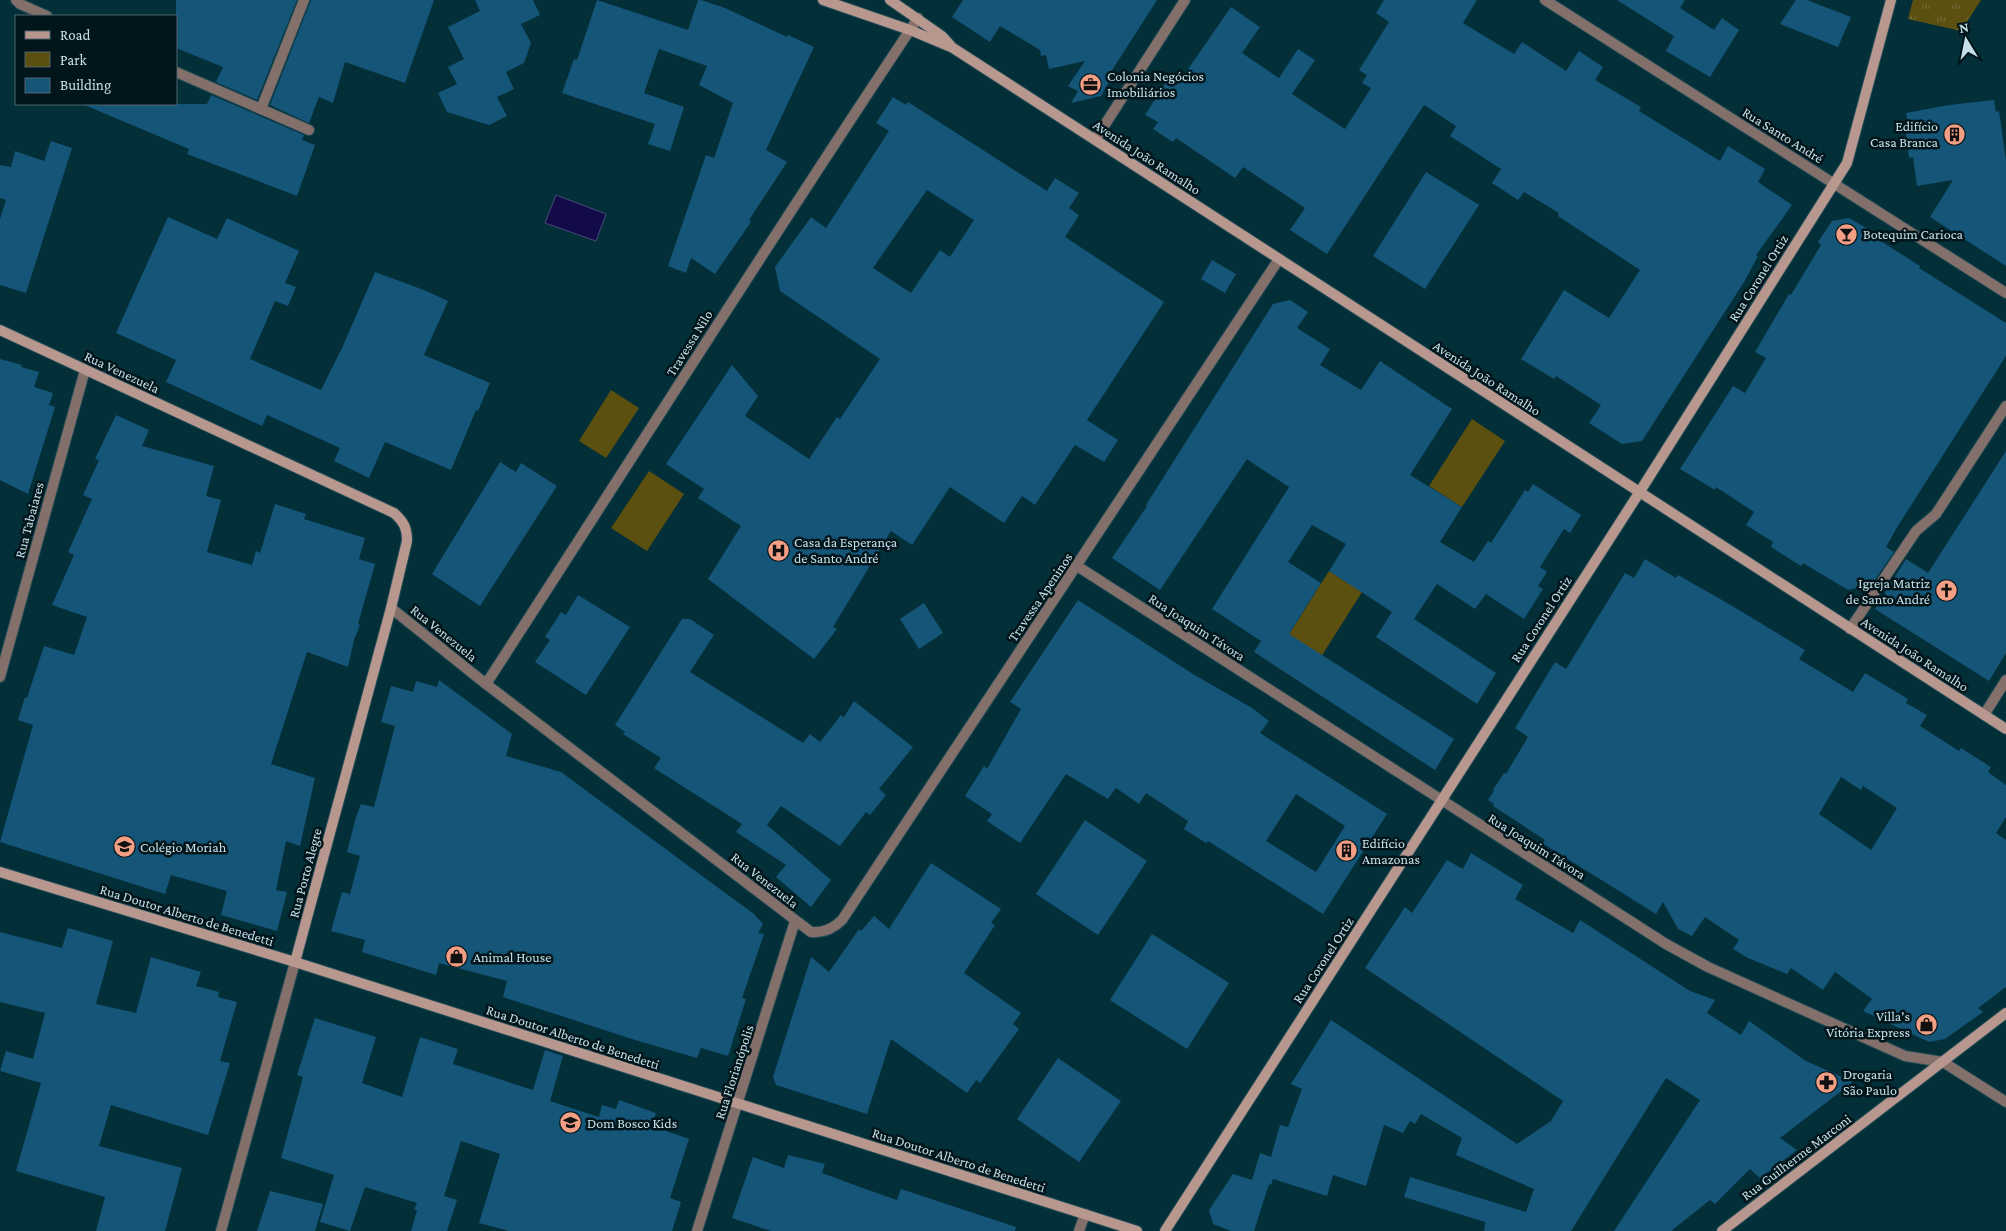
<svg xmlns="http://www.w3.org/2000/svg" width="2006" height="1231" viewBox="0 0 2006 1231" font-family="'Crimson Pro',serif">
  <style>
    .grass { fill: url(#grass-tufts) }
    .green { fill: #5c5010 }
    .water { fill: #120b48; stroke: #484b78 }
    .building { fill: #145578; fill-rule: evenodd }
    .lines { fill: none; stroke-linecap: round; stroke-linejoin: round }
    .street-casing { stroke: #224b55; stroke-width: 12 }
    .secondary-casing { stroke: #224b55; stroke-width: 12 }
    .street { stroke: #84706a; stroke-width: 10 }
    .secondary { stroke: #b8988e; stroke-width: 10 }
    .labels { text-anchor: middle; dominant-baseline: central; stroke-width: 5; stroke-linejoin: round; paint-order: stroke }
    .poi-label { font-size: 14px; fill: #c6e0e8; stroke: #01151b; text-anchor: start }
    .street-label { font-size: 14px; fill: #c6e0e8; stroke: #01151b }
  </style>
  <defs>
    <pattern id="grass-tufts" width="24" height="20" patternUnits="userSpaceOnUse" patternTransform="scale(1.25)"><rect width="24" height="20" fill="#5c5010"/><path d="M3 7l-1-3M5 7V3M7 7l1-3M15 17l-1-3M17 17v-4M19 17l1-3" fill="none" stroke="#726933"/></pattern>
  </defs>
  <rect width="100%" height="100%" fill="#032f39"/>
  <path class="grass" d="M 1913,0 L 1981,0 L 1961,31 L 1908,19 Z"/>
  <g class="green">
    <path d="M 611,390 L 639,408 L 606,458 L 579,441 Z"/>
    <path d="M 1472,419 L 1505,441 L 1462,507 L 1429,486 Z"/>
    <path d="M 649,471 L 684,494 L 647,551 L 611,528 Z"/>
    <path d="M 1329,571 L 1362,592 L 1304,684 L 1271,663 Z"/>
  </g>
  <path class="water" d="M 556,195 L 606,214 L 596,241 L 545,223 Z"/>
  <g class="building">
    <path d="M 176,0 L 297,0 L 257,100 L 216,82 L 223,67 L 176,48 Z"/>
    <path d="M 311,0 L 434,0 L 405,83 L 345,62 L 333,103 L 319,97 L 309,123 L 270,105 Z"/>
    <path d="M 475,0 L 533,0 L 540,15 L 521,24 L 531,43 L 524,63 L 506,72 L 514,89 L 497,97 L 507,116 L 489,125 L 447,112 L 438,93 L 457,84 L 448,67 L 464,59 L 448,27 L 480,11 Z"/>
    <path d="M 597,0 L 688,30 L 698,0 L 701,0 L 725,8 L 787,37 L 788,35 L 814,47 L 766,150 L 787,162 L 749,220 L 751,222 L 715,274 L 691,258 L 686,273 L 668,266 L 706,155 L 714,158 L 733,103 L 699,85 L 707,66 L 659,49 L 644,93 L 684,107 L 670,151 L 648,144 L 655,124 L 562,93 L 574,59 L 577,60 Z"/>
    <path d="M 963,0 L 1157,0 L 1109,75 L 1112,77 L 1101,96 L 1071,103 L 1078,91 L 1068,86 L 1085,61 L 1049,69 L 1046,55 L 1041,56 L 1040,50 L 1000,26 L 990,42 L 952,17 Z"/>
    <path d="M 1384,0 L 1477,0 L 1463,23 L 1514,54 L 1522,42 L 1566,71 L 1579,51 L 1603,67 L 1595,80 L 1641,107 L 1639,111 L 1720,161 L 1728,146 L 1765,169 L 1758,182 L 1792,205 L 1756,255 L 1758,256 L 1744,282 L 1642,441 L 1622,444 L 1589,423 L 1601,405 L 1556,376 L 1554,379 L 1521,359 L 1564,290 L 1609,318 L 1640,270 L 1558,216 L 1559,213 L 1524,192 L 1518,200 L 1492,183 L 1501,169 L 1450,136 L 1456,126 L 1424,105 L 1327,254 L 1290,230 L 1305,208 L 1243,167 L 1235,178 L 1176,138 L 1173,142 L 1153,129 L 1158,122 L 1145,115 L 1168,79 L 1177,85 L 1231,7 L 1260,27 L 1242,53 L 1279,78 L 1298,49 L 1315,60 L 1292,94 L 1345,129 L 1371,88 L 1362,83 L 1367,75 L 1359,70 L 1389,22 L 1376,13 Z"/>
    <path d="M 1617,0 L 1685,0 L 1680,8 L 1714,30 L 1722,18 L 1739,30 L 1710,77 L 1666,51 L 1674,36 Z"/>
    <path d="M 1796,0 L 1807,0 L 1851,17 L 1838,47 L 1780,24 Z"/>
    <path d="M 211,95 L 304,135 L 302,140 L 315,145 L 297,196 L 187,154 L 189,149 L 82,104 L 207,104 Z"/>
    <path d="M 893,97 L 906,105 L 908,102 L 1047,191 L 1055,178 L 1079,193 L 1069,208 L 1079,215 L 1065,237 L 1164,302 L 1087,420 L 1118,440 L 1104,462 L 1075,445 L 1035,505 L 1022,496 L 1004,523 L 950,487 L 912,545 L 891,531 L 833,627 L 837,629 L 814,659 L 708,579 L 741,526 L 698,498 L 704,489 L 666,464 L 732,365 L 758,396 L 745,416 L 809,459 L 837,417 L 840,419 L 880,359 L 780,291 L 775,267 L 811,217 L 826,228 L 889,131 L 876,123 ZM 927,190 L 974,220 L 950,257 L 940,250 L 911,293 L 873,268 Z"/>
    <path d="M 1994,100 L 1996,112 L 1999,111 L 2006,160 L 2006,266 L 1930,217 L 1953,180 L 1917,186 L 1913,157 L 1909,158 L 1905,125 L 1908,124 L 1906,113 L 1949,105 Z"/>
    <path d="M 51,141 L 72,148 L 26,293 L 0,285 L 0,219 L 6,200 L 0,198 L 0,165 L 11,167 L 15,151 L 44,161 Z"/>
    <path d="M 1426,172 L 1479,205 L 1425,289 L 1373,256 Z"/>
    <path d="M 168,217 L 217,239 L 227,218 L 299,251 L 285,283 L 296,287 L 288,306 L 275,301 L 250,359 L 321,390 L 342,348 L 375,272 L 424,290 L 448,301 L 424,355 L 490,383 L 478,411 L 476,410 L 451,470 L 385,442 L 369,478 L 334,461 L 340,448 L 267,415 L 262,426 L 166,382 L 176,360 L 116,333 Z"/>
    <path d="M 1849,218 L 1875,233 L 1873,236 L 1920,266 L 1919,268 L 2006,323 L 2006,356 L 1896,529 L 1886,547 L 1894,552 L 1872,584 L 1848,590 L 1803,563 L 1801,566 L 1771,547 L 1773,542 L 1746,525 L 1754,512 L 1716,487 L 1715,490 L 1680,469 L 1733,386 L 1745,393 L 1766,358 L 1755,352 L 1789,294 L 1791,295 L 1821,245 L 1818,242 L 1832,221 Z"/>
    <path d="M 1212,260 L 1236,274 L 1225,293 L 1201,279 Z"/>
    <path d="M 1290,300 L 1308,312 L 1297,328 L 1330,349 L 1320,365 L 1361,390 L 1380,361 L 1452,409 L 1410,475 L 1462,507 L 1440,542 L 1474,562 L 1488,541 L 1491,543 L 1525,490 L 1528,492 L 1533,484 L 1581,515 L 1570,533 L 1564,529 L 1540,567 L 1547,572 L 1538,586 L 1543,589 L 1524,619 L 1486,594 L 1475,609 L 1437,584 L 1414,619 L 1496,673 L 1477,704 L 1376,637 L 1392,612 L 1329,571 L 1346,544 L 1312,525 L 1288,562 L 1321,583 L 1289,634 L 1454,739 L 1435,770 L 1254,652 L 1261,641 L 1212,609 L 1289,487 L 1257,466 L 1247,459 L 1160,590 L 1112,558 L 1147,506 L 1146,505 L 1273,304 Z"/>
    <path d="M 0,359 L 22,365 L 21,367 L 39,372 L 34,387 L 53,393 L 49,405 L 55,407 L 28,494 L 0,480 Z"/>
    <path d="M 116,415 L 149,430 L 142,446 L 214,466 L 206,496 L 221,500 L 207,552 L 252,565 L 256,551 L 260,553 L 275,504 L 306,514 L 304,519 L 365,538 L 359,559 L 375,564 L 358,624 L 360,625 L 354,640 L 348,667 L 307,652 L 271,764 L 315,778 L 300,846 L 286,841 L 276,890 L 287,892 L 277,931 L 221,915 L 227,891 L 171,875 L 165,894 L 0,842 L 33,725 L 18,720 L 25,697 L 27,698 L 44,646 L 74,655 L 87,617 L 52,605 L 74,555 L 68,552 L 92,499 L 83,495 L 99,460 L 95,459 Z"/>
    <path d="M 2006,451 L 2006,653 L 1989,681 L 1875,609 L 1906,559 L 1928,573 Z"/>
    <path d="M 500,462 L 516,472 L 521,463 L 557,486 L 480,606 L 432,574 Z"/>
    <path d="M 1645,559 L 1676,578 L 1678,575 L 1729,604 L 1805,650 L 1799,659 L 1853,692 L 1865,673 L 1908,699 L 1906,703 L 1927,715 L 1920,726 L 1959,751 L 1961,748 L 1991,767 L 1988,772 L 2006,785 L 2006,817 L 1996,833 L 2006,840 L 2006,987 L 1978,1008 L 1983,1012 L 1945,1039 L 1929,1042 L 1863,1011 L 1872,999 L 1835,972 L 1823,990 L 1791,968 L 1787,974 L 1748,958 L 1733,949 L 1739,940 L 1705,917 L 1692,936 L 1678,929 L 1663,902 L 1656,914 L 1542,843 L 1545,840 L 1493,806 L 1494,804 L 1488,800 L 1494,791 L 1493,790 L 1504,773 L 1506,774 L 1528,737 L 1515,728 L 1555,662 L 1566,669 L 1625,573 L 1634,578 ZM 1841,777 L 1861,790 L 1863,786 L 1897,808 L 1871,850 L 1819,814 Z"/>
    <path d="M 578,595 L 630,627 L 586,695 L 535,662 L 550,640 L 545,637 L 561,612 L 566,615 Z"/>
    <path d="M 1078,600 L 1193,674 L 1252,708 L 1269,721 L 1260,733 L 1387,814 L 1323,914 L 1208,841 L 1206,843 L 1184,829 L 1188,821 L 1146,793 L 1139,804 L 1116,788 L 1108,799 L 1066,774 L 1020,843 L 987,821 L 992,814 L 965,796 L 984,766 L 987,769 L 1021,709 L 1010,702 ZM 1296,794 L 1345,826 L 1316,872 L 1266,841 Z"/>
    <path d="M 924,603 L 943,633 L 919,649 L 900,619 Z"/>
    <path d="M 682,619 L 690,619 L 714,635 L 690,672 L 803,743 L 810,734 L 820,742 L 841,715 L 844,717 L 854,701 L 913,747 L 879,789 L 886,795 L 870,815 L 866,812 L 840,846 L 781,806 L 767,825 L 831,880 L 811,907 L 776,877 L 786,865 L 736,832 L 742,824 L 654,768 L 661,758 L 623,734 L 625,732 L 615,725 Z"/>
    <path d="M 439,680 L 512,734 L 506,756 L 561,772 L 728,895 L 754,914 L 763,924 L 758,933 L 764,934 L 742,998 L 746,999 L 728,1056 L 701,1048 L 697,1058 L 635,1040 L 503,997 L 507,981 L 439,963 L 436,975 L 362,952 L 365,940 L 331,931 L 342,892 L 350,894 L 360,856 L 347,852 L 356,817 L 361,804 L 374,807 L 395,726 L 381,722 L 391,686 L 413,692 L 416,681 L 437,687 Z"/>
    <path d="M 1085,820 L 1147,861 L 1098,935 L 1036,894 Z"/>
    <path d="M 1471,853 L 1523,885 L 1515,899 L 1573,933 L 1580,920 L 1690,991 L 1715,1000 L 1707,1013 L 1741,1035 L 1749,1021 L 1806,1061 L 1853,1082 L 1780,1138 L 1797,1150 L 1760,1178 L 1750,1169 L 1715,1204 L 1710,1200 L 1671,1231 L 1614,1231 L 1700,1100 L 1666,1078 L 1571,1231 L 1484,1231 L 1485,1222 L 1404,1197 L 1410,1177 L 1526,1212 L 1534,1189 L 1456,1155 L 1462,1138 L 1421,1114 L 1415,1124 L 1410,1121 L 1403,1133 L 1384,1125 L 1366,1186 L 1333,1175 L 1327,1196 L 1273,1179 L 1271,1185 L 1269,1184 L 1254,1231 L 1231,1231 L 1213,1224 L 1209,1210 L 1233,1174 L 1252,1180 L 1260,1153 L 1271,1157 L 1280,1125 L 1288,1127 L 1302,1089 L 1291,1084 L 1331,1020 L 1517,1144 L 1551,1121 L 1563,1101 L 1365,968 L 1405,907 L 1412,913 L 1447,860 L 1463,869 Z"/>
    <path d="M 931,863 L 1001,909 L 991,923 L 995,925 L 964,973 L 1021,1013 L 1013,1024 L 1019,1029 L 980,1083 L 976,1080 L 967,1093 L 891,1039 L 867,1114 L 776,1085 L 773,1077 L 811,957 L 829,972 L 859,929 L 861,931 L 874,916 L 889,929 Z"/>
    <path d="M 68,928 L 113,941 L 96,1004 L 136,1013 L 151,957 L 201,972 L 196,986 L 219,992 L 218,997 L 237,1002 L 220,1061 L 230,1063 L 208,1135 L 111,1105 L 99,1146 L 182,1168 L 165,1231 L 96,1231 L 105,1197 L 16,1171 L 41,1083 L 0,1071 L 6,1051 L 33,1059 L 45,1013 L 0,1002 L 0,932 L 62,948 Z"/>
    <path d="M 1152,934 L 1229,983 L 1187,1049 L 1110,1000 Z"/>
    <path d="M 315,1018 L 376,1037 L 362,1083 L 402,1097 L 420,1037 L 458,1049 L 453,1064 L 533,1090 L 545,1050 L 563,1056 L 550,1101 L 599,1117 L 602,1105 L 616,1109 L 619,1100 L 656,1113 L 652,1126 L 689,1139 L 670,1198 L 681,1202 L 672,1231 L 509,1231 L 479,1223 L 500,1154 L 461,1141 L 444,1196 L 457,1200 L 447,1231 L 411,1231 L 417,1210 L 414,1209 L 417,1203 L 365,1187 L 350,1231 L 320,1222 L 334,1175 L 281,1158 L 303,1077 L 297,1075 Z"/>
    <path d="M 1058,1058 L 1121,1101 L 1079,1162 L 1017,1119 Z"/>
    <path d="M 788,1155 L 825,1164 L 822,1173 L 860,1187 L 897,1200 L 901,1189 L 1016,1227 L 1015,1231 L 771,1231 L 732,1218 L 753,1157 L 784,1168 Z"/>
    <path d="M 270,1191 L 323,1204 L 315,1231 L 257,1231 Z"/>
  </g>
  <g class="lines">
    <defs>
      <g id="street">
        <path d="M 16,0 L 20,4 L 47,16"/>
        <path d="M 1545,0 L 2006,293"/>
        <path d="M 176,72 L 309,130"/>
        <path d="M 261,109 L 304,0"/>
        <path d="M 1095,140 L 1185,0"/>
        <path d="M 1077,566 L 1666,944 L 1708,967 L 1905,1056 L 1943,1062 L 2006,1102"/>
        <path d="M 391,608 L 486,684 L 811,932 C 824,933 833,929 842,920 L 1279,259"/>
        <path d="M 1850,629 L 1916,531 L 1936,514 L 2006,406"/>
        <path d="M 0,677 L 85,370"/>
        <path d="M 486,684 C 630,462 771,238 918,18"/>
        <path d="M 1984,715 L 2006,680"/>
        <path d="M 221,1231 L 295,962"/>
        <path d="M 697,1231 L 795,921"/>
        <path d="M 1079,1231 L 1085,1214"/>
      </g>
      <g id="secondary">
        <path d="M 823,0 L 910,30 L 953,48 L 2006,729"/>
        <path d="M 890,0 L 942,36 L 951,46"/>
        <path d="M 0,330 L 394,513 C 404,522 407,528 407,541 L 391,608 L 295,962"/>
        <path d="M 0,872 L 295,962 L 1137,1231"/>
        <path d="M 1165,1231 L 1639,493 L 1847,163 L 1891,0"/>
        <path d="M 1722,1231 L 2006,1013"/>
      </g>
    </defs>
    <use href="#street" class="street-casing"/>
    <use href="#secondary" class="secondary-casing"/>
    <use href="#street" class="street"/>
    <use href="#secondary" class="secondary"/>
  </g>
  <defs>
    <symbol id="office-disc" viewBox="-11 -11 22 22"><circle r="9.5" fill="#f39f85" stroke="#01151b"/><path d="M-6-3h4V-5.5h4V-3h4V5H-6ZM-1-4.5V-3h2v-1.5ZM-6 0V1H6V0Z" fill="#111"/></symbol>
    <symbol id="building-disc" viewBox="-11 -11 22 22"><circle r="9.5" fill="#f39f85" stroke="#01151b"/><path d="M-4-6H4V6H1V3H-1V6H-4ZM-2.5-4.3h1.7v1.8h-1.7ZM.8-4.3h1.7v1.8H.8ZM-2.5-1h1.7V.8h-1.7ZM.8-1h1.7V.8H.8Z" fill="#111"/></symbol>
    <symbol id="bar-disc" viewBox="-11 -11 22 22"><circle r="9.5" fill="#f39f85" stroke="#01151b"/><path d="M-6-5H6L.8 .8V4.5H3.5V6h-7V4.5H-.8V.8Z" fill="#111"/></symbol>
    <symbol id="hospital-disc" viewBox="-11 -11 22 22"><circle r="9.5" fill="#f39f85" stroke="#01151b"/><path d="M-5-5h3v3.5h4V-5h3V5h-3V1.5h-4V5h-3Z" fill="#111"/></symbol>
    <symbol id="church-disc" viewBox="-11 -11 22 22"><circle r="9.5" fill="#f39f85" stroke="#01151b"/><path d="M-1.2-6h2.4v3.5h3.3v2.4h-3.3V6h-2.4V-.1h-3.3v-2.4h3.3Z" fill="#111"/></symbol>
    <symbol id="school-disc" viewBox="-11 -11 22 22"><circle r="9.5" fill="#f39f85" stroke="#01151b"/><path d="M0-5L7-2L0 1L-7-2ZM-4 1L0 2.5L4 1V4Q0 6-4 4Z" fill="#111"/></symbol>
    <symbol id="shop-disc" viewBox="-11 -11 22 22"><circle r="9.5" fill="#f39f85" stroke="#01151b"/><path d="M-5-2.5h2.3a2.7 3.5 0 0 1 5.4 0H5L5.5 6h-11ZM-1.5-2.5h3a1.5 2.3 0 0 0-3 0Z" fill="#111"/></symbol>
    <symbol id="pharmacy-disc" viewBox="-11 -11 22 22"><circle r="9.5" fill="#f39f85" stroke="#01151b"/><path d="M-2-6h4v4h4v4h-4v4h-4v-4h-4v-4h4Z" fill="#111"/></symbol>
  </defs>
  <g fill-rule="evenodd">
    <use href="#office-disc" x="1078" y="72" width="25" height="25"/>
    <use href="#building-disc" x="1942" y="122" width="25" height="25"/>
    <use href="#bar-disc" x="1834" y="222" width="25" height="25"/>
    <use href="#hospital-disc" x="766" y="538" width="25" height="25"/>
    <use href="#church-disc" x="1934" y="578" width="25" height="25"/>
    <use href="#school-disc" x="112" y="834" width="25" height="25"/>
    <use href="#building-disc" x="1334" y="838" width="25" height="25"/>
    <use href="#shop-disc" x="444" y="944" width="25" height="25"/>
    <use href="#shop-disc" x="1914" y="1012" width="25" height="25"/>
    <use href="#pharmacy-disc" x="1814" y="1070" width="25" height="25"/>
    <use href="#school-disc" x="558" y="1110" width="25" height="25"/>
  </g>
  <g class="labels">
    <g class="poi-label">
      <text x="1107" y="76">Colonia Negócios<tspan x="1107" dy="16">Imobiliários</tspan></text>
      <text x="1938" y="126" text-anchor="end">Edifício<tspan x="1938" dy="16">Casa Branca</tspan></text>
      <text x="1863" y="234">Botequim Carioca</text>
      <text x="794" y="542">Casa da Esperança<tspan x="794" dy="16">de Santo André</tspan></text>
      <text x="1930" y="583" text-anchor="end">Igreja Matriz<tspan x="1930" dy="16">de Santo André</tspan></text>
      <text x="1362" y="843">Edifício<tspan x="1362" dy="16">Amazonas</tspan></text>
      <text x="140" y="847">Colégio Moriah</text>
      <text x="473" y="957">Animal House</text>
      <text x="1910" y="1016" text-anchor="end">Villa's<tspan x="1910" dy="16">Vitória Express</tspan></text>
      <text x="1843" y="1074">Drogaria<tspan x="1843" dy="16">São Paulo</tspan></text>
      <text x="587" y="1123">Dom Bosco Kids</text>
    </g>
    <g class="street-label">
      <text transform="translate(1783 135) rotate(32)">Rua Santo André</text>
      <text transform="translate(1147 157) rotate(33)">Avenida João Ramalho</text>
      <text transform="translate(1758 278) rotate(-58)">Rua Coronel Ortiz</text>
      <text transform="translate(689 343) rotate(-58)">Travessa Nilo</text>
      <text transform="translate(122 372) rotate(25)">Rua Venezuela</text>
      <text transform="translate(1487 378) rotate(33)">Avenida João Ramalho</text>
      <text transform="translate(29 520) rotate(-75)">Rua Tabaiares</text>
      <text transform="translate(1040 597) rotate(-56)">Travessa Apeninos</text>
      <text transform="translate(1541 619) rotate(-57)">Rua Coronel Ortiz</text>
      <text transform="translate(1197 627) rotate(33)">Rua Joaquim Távora</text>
      <text transform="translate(444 633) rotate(39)">Rua Venezuela</text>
      <text transform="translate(1915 654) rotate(33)">Avenida João Ramalho</text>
      <text transform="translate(1537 846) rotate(32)">Rua Joaquim Távora</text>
      <text transform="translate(305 873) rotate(-75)">Rua Porto Alegre</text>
      <text transform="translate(765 880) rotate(38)">Rua Venezuela</text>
      <text transform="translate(187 915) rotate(17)">Rua Doutor Alberto de Benedetti</text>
      <text transform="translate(1323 960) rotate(-57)">Rua Coronel Ortiz</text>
      <text transform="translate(573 1037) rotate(18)">Rua Doutor Alberto de Benedetti</text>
      <text transform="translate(734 1072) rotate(-72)">Rua Florianópolis</text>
      <text transform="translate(1796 1157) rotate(-37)">Rua Guilherme Marconi</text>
      <text transform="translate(959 1160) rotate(18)">Rua Doutor Alberto de Benedetti</text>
    </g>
  </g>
  <rect x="15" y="15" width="162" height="90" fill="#01151b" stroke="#50666d"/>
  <rect x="25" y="31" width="25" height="8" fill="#b8988e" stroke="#50666d"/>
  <text x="60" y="40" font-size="15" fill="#c6e0e8">Road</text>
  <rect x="25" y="52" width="25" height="15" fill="#5c5010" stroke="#50666d"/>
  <text x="60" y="65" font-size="15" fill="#c6e0e8">Park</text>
  <rect x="25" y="78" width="25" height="15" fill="#145578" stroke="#50666d"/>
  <text x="60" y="90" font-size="15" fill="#c6e0e8">Building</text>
  <g transform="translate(1966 40) rotate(350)" stroke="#01151b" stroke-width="4" paint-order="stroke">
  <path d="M0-4L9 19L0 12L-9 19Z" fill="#c6e0e8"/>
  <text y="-8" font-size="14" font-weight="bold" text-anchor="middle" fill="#c6e0e8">N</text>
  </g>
</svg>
